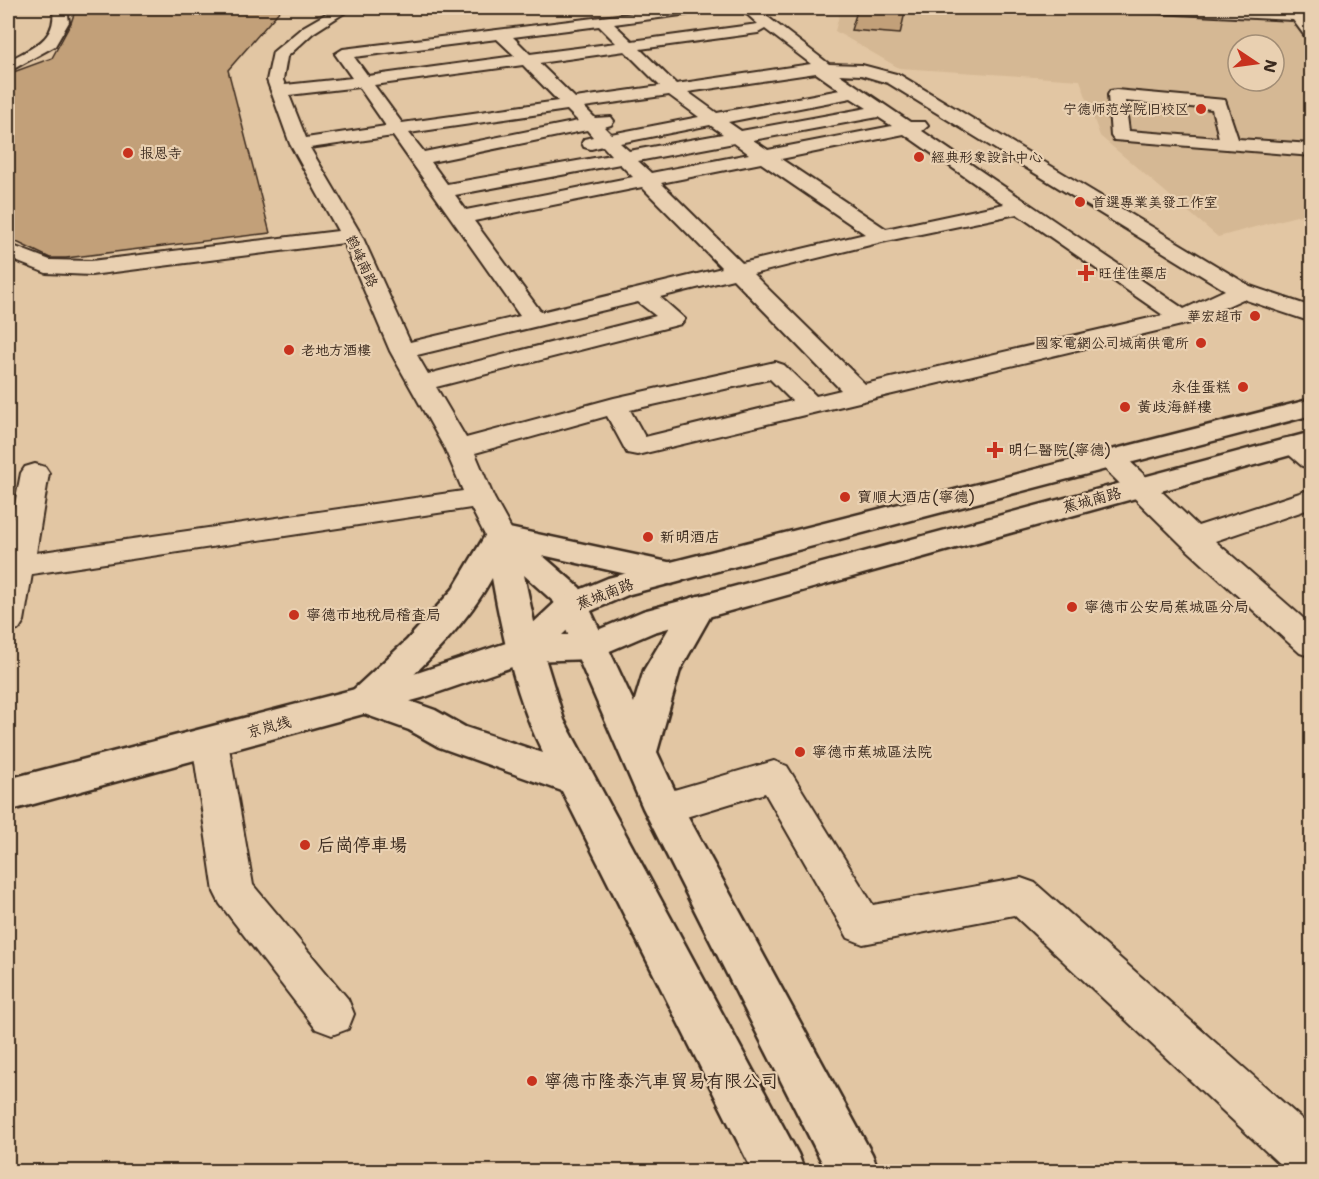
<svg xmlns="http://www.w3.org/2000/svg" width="1319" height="1179" viewBox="0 0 1319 1179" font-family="'Shantell Sans','LXGW WenKai TC',sans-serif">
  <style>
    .built { fill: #d5b894; fill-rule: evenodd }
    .building { fill: #c2a079; stroke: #3b2a1e; stroke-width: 1.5 }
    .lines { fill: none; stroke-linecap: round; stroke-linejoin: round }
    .minor-casing { stroke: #3b2a1e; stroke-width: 4 }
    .major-casing { stroke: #3b2a1e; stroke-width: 5 }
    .highway-casing { stroke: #3b2a1e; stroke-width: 5 }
    .minor { fill: #e9d0b1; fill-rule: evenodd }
    .major { fill: #e9d0b1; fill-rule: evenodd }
    .highway { fill: #e9d0b1; fill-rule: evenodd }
    .poi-dot { fill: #c8321e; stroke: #e9d0b1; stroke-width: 2 }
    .labels { text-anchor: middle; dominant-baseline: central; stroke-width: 4.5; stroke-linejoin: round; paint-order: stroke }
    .far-poi-label { font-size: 14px; fill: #3b2a1e; stroke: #e9d0b1; text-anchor: start }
    .far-street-label { font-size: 14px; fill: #3b2a1e; stroke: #e9d0b1 }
    .poi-label { font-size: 15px; fill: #3b2a1e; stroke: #e9d0b1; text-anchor: start }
    .street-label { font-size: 15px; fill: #3b2a1e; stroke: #e9d0b1 }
    .near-poi-label { font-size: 18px; fill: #3b2a1e; stroke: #e9d0b1; text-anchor: start }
  </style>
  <rect width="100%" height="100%" fill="#e2c6a3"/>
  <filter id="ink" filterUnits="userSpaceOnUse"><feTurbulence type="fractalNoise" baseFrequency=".0167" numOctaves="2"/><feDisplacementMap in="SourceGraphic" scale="12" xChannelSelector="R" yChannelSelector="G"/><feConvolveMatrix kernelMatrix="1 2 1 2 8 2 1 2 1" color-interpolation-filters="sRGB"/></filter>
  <g filter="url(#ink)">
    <path class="built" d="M 841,8 L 1311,8 L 1311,212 L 1218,237 L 1100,136 L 1080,80 L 899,68 L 835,31 ZM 1238,45 L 1274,45 L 1274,81 L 1238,81 Z"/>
    <g class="building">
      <path d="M 76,8 L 282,8 L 228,70 L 270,233 L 66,258 L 50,258 L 8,238 L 8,74 L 52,58 L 71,23 Z"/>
      <path d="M 858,8 L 906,8 L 900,34 L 851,30 Z"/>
    </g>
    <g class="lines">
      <defs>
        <g id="minor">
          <path d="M 53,8 L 67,8 L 69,22 L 55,46 L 8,72 L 8,61 C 32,47 57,41 53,8 Z"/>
          <path d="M 336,8 L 352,8 L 313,33 L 287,57 L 283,80 L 285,85 L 352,78 L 335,54 L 343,49 L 674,8 L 711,8 L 704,12 L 614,24 L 632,41 L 758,24 L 740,8 L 756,8 L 829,64 L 862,65 L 900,75 L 1250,286 L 1312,307 L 1312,322 L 1243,299 L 1190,323 L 637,455 L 627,453 L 607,416 L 475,453 L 494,498 L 515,536 L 511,543 L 500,546 L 489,543 L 471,508 L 32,574 L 24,621 L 19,629 L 8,632 L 8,541 L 21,473 L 25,467 L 35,464 L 45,467 L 49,473 L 36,553 L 463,491 L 445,449 L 390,351 L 344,243 L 91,275 L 46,273 L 8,258 L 8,244 L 50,260 L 91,261 L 338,231 L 290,144 L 267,80 L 273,52 L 303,27 ZM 599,26 L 616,43 L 530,54 L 513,37 ZM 765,29 L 811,64 L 676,84 L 640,49 L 758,33 ZM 497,39 L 515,56 L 368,76 L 354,57 ZM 625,51 L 660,86 L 575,98 L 539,63 ZM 523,65 L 558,101 L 402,123 L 374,85 ZM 816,73 L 840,90 L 717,113 L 688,92 ZM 839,74 L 861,75 L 888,83 L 1225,290 L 1184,309 L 922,131 L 928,126 L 925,122 L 910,122 ZM 359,87 L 386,126 L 306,138 L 289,95 ZM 669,95 L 699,117 L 611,134 L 604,127 L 611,125 L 614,121 L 611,117 L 595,118 L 584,107 ZM 851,98 L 867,108 L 741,131 L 728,122 ZM 567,110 L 578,121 L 424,152 L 409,133 ZM 878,117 L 892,126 L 768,150 L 753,140 ZM 710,125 L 723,134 L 629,151 L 620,143 ZM 587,130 L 593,137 L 584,139 L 582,143 L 584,147 L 591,149 L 603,146 L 611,155 L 447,184 L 431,162 ZM 904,134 L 1004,204 L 886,229 L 781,159 ZM 393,136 L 520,316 L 410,342 L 362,236 L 310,148 ZM 734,143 L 749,154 L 651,173 L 638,161 ZM 761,163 L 865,234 L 742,263 L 661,183 ZM 620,164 L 633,177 L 466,210 L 455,195 ZM 642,187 L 722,268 L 541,312 L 474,221 ZM 1017,214 L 1163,315 L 865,384 L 753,274 L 882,242 ZM 733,279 L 841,390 L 816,396 L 784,365 L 775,362 L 614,398 L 466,438 L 436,387 L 681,324 L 685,319 L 660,297 ZM 638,302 L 656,316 L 428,374 L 417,355 ZM 770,379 L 792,401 L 645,437 L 630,410 Z"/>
          <path d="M 1131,8 L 1215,8 L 1297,12 C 1311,15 1312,29 1312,40 L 1307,39 L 1293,20 L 1138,12 Z"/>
          <path d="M 1116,90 L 1225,100 L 1238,139 L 1312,144 L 1312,156 L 1114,140 L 1111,136 L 1108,95 L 1110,91 ZM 1125,101 L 1212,109 L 1219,138 L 1129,131 Z"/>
          <path d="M 1292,437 L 1302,439 L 1312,447 L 1312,468 L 1302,466 L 1278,445 L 1282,439 Z"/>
          <path d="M 1111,451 L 1121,453 L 1198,526 L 1312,489 L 1312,508 L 1215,541 L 1312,626 L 1312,657 L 1300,653 L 1182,545 L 1101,465 L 1097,459 L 1101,453 Z"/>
          <path d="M 210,728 L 223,732 L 228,742 L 253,885 L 348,999 L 354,1014 L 348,1029 L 332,1035 L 316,1029 L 220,904 L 214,892 L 192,742 L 197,732 Z"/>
          <path d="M 774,761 L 787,766 L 873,905 L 1021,878 L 1035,883 L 1312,1128 L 1312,1172 L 1288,1172 L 1014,915 L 863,944 L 848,938 L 765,793 L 663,824 L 650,819 L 644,808 L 650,797 Z"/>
        </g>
        <path id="major" d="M 500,526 L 682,565 L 687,573 L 682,581 L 671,584 L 542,555 L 580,588 L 634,703 L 644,670 L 686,600 L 698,596 L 710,600 L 715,608 L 680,670 L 657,752 L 680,802 L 872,1154 L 879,1172 L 827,1172 L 643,808 L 554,602 L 524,575 L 534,622 L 564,720 L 798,1154 L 805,1172 L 753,1172 L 562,791 L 439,747 L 409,730 L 353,710 L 348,700 L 353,690 L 407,640 L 453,589 L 489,529 ZM 492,578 C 503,638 516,699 543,753 L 465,727 L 435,710 L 393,695 C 430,659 467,623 492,578 Z"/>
        <path id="highway" d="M 1312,399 L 1312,415 L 630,594 L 584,614 L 562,635 L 586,635 L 643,611 L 1312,432 L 1312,449 L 654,632 L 591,659 L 529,661 L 422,698 L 8,811 L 8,779 L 417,673 L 515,640 L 560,598 L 608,578 Z"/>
      </defs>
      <use href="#minor" class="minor-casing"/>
      <use href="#major" class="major-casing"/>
      <use href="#highway" class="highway-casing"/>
      <use href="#minor" class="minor"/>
      <use href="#major" class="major"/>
      <use href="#highway" class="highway"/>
    </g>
  </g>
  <g class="poi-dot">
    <circle cx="1201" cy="109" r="6"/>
    <circle cx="128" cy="153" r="6"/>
    <circle cx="919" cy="157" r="6"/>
    <circle cx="1080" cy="202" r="6"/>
    <path d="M1083 264h6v6h6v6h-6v6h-6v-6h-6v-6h6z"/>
    <circle cx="1255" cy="316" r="6"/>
    <circle cx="1201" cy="343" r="6"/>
    <circle cx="289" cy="350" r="6"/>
    <circle cx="1243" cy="387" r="6"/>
    <circle cx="1125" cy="407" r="6"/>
    <path d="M992 441h6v6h6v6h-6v6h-6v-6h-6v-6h6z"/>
    <circle cx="845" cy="497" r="6"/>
    <circle cx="648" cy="537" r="6"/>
    <circle cx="1072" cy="607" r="6"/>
    <circle cx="294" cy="615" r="6"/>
    <circle cx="800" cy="752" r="6"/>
    <circle cx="305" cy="845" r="6"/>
    <circle cx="532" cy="1081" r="6"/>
  </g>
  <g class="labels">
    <g class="far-poi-label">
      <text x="1189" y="109" text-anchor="end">宁德师范学院旧校区</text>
      <text x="140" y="153">报恩寺</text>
      <text x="931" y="157">經典形象設計中心</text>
      <text x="1092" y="202">首選專業美發工作室</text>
      <text x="1098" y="273">旺佳佳藥店</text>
      <text x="1243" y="316" text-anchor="end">華宏超市</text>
      <text x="1189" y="343" text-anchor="end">國家電網公司城南供電所</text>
      <text x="301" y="350">老地方酒樓</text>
    </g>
    <g class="far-street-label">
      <text transform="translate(362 261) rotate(65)">鹤峰南路</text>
    </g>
    <g class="poi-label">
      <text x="1231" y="387" text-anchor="end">永佳蛋糕</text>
      <text x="1137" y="407">黃歧海鮮樓</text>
      <text x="1008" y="450">明仁醫院(寧德)</text>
      <text x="857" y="497">寶順大酒店(寧德)</text>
      <text x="660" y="537">新明酒店</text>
      <text x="1084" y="607">寧德市公安局蕉城區分局</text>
      <text x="306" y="615">寧德市地稅局稽查局</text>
      <text x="812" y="752">寧德市蕉城區法院</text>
    </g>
    <g class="street-label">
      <text transform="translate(1092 500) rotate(-15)">蕉城南路</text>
      <text transform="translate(605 594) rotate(-21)">蕉城南路</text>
      <text transform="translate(269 727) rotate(-15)">京岚线</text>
    </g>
    <g class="near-poi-label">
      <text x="317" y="845">后崗停車場</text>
      <text x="544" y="1081">寧德市隆泰汽車貿易有限公司</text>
    </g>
  </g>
  <rect width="1319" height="1179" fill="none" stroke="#e9d0b1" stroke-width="30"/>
  <rect x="15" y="15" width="1289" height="1149" fill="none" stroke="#3b2a1e" stroke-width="2" filter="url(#ink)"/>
  <g transform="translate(1256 63) rotate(103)"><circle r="28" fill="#e9d0b1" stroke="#a38e76" stroke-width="1.5"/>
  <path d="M0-4.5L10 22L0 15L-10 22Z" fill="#c8321e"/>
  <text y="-9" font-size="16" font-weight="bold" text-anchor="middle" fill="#3b2a1e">N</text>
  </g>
</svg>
